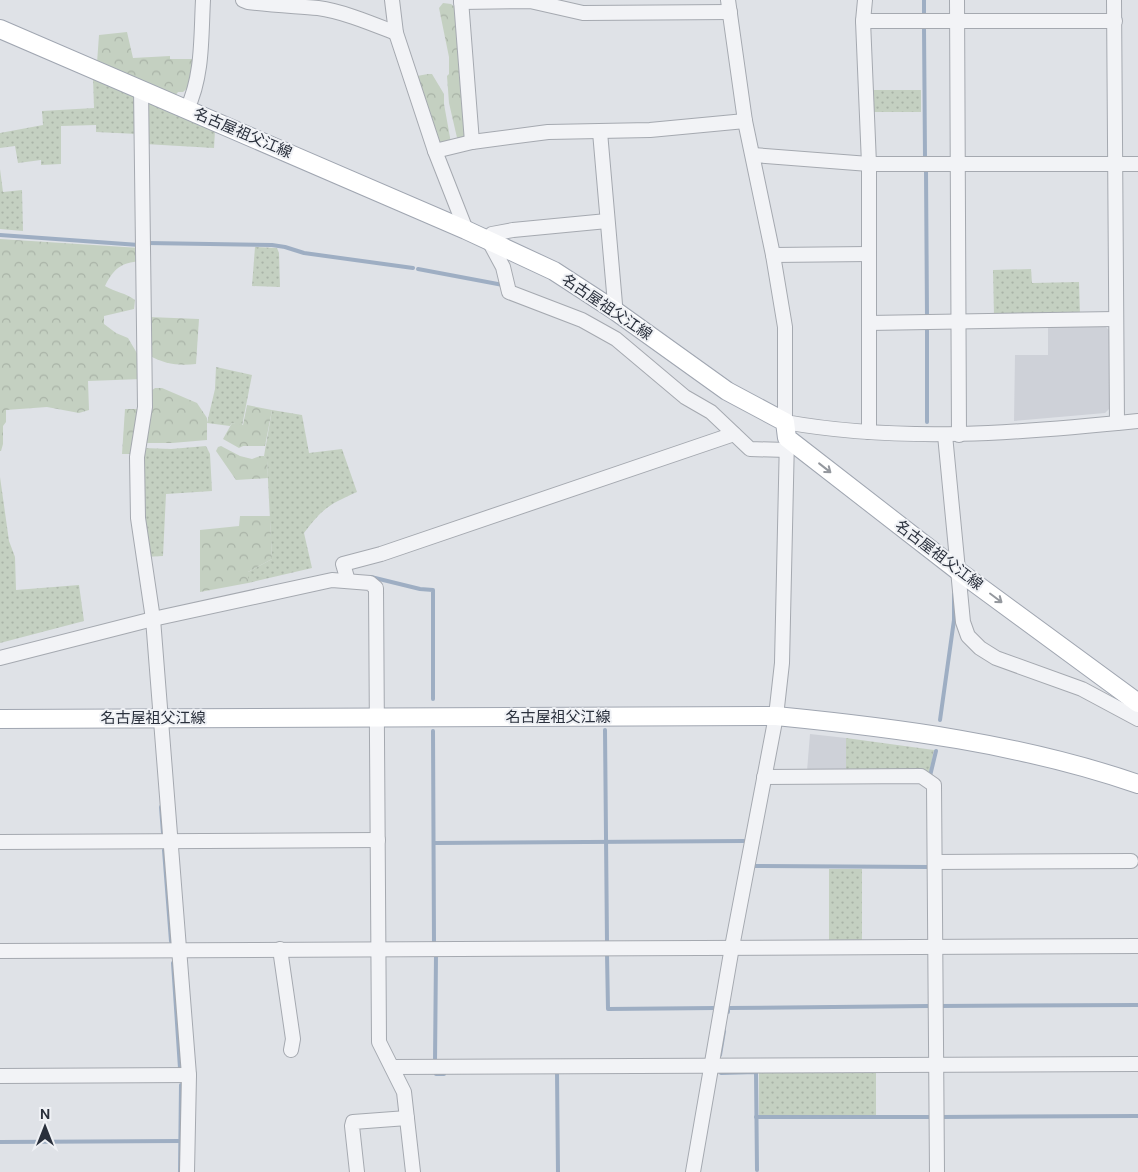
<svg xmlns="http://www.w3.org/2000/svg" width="1138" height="1172" viewBox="0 0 1138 1172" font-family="'DM Sans','Noto Sans JP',sans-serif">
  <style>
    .built { fill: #ced1d8 }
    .grass { fill: url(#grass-dots) }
    .forest { fill: url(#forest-crowns) }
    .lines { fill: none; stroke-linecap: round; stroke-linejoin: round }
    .stream { stroke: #9eaec3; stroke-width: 4 }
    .minor-casing { stroke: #a5a9b0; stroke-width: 16 }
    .major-casing { stroke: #a0a6b1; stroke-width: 20 }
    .minor { stroke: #f2f3f6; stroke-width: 14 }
    .major { stroke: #fff; stroke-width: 18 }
    .oneway { stroke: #94989e }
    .labels { text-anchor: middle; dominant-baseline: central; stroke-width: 4; stroke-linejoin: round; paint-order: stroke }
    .street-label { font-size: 15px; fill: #2a303c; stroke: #eff1f5 }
  </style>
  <defs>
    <pattern id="grass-dots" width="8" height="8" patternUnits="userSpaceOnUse" patternTransform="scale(1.25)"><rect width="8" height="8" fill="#c4d0c1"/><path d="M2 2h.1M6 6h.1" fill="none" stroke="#a9b3a7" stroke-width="1.8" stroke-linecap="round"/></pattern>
    <pattern id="forest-crowns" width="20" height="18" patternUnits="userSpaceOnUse" patternTransform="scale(1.25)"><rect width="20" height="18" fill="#c4d0c1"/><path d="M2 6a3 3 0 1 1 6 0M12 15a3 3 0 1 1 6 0" fill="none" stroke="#a9b3a7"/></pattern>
  </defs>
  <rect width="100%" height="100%" fill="#dfe2e7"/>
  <g class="built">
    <path d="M 1104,325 L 1110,331 L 1111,407 L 1105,413 L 1014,421 L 1015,355 L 1048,355 L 1048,327 Z"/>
    <path d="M 810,734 L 846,738 L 846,771 L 807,771 Z"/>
  </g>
  <g class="grass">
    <path d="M 93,77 L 136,94 L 138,134 L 96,132 L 96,125 L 61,126 L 61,164 L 41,165 L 41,160 L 18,163 L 15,146 L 0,148 L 0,133 L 43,125 L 42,111 L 94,108 Z"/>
    <rect x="873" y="90" width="48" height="22"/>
    <path d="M 147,100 L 215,130 L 214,148 L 145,144 Z"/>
    <path d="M 0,169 L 3,192 L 22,190 L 23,231 L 0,229 Z"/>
    <path d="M 255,247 L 277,248 L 279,253 L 280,287 L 252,286 Z"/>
    <path d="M 1031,269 L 1032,283 L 1079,282 L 1080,315 L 994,316 L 993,270 Z"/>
    <path d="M 216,367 L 252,375 L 242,426 L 232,423 L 230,426 L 207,423 L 215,389 Z"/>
    <path d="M 272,410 L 302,415 L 309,453 L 342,449 L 357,492 C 328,505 323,508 304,533 L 312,568 L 248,583 L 248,572 L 272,559 L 267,461 L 264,456 Z"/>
    <path d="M 206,446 L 210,454 L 212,491 L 166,494 L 163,556 L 145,557 L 143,448 L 171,449 Z"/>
    <path d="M 0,477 L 9,541 L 15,557 L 16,590 L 79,585 L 84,621 L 0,643 Z"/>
    <path d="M 846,738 L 934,750 L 929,774 L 846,771 Z"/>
    <rect x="829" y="869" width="33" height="74"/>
    <rect x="759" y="1070" width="117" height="46"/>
  </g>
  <g class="forest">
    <path d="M 443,3 L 451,4 L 457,9 L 467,135 L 458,142 L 449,103 L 447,76 L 449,74 L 449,57 L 439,8 Z"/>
    <path d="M 127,32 L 133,58 L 170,56 L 170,59 L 194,59 L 193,83 L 183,92 L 178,92 L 175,96 L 97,63 L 99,35 Z"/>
    <path d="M 428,74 L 432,74 L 444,94 L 444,104 L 451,143 L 436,143 L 417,76 Z"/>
    <path d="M 0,239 L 140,248 L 140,261 C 121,263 114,268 105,286 C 115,292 126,293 135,300 L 134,309 L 104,316 L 104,324 L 116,333 L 128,338 L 138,355 L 143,379 L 88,381 L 89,410 L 79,413 L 47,407 L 6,410 L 6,422 L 3,426 L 3,444 L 1,451 L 0,451 Z"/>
    <path d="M 149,317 L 199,319 L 196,364 C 179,366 163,364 149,355 Z"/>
    <path d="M 155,388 L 162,388 L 197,403 L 207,418 L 207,440 L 172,443 L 144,443 L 150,392 Z"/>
    <path d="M 247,405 L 272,410 L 265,446 L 243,446 L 239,448 L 223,439 L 232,423 L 243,425 Z"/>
    <path d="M 125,409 L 142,409 L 134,454 L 122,454 Z"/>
    <path d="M 221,446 L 240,456 L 252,459 L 260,456 L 264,456 L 267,460 L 268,478 L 236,480 L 216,451 L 218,447 Z"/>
    <path d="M 240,516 L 270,516 L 272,559 L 248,572 L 248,583 L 200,592 L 200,530 L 239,526 Z"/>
  </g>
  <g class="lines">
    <g class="stream">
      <path d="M 924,0 L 924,16"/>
      <path d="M 924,27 L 925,158"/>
      <path d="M 926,170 L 927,316"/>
      <path d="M 0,235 L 139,245"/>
      <path d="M 147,243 L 272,245 L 285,247 L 304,253 L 413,268"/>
      <path d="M 418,269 L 503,285"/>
      <path d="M 927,329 L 927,422"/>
      <path d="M 371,577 L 420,589 L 433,590 L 433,699"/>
      <path d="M 940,720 L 954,620 L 954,594"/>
      <path d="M 605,730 L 607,942"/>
      <path d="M 433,731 L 434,943"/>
      <path d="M 926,774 L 930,776 L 936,751"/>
      <path d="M 161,807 L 163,833"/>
      <path d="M 434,843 L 744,841"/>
      <path d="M 164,850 L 171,941"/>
      <path d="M 755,866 L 929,867"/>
      <path d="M 607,954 L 608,1009 L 715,1008"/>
      <path d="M 173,963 L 180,1068"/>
      <path d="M 940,1006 L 1138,1005"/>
      <path d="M 728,1012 L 728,1008 L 929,1006"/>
      <path d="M 720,1055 L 724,1031"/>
      <path d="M 435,1062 L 436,955"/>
      <path d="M 554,1072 L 557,1072 L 558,1172"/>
      <path d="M 721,1073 L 756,1072 L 757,1170"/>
      <path d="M 436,1074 L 444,1074"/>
      <path d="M 756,1117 L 930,1117"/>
      <path d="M 941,1117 L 1138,1116"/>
      <path d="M 0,1142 L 180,1141"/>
      <path d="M 180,1172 L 181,1085"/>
    </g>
    <defs>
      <g id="minor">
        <path d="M 243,0 L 248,2 C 272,5 295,6 318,8 C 342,11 373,24 396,33"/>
        <path d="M 392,0 L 396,33 L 435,151 L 466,230"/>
        <path d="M 461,0 L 472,142"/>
        <path d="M 728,0 L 745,121 L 773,255 L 785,327 L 785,422 C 902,443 1021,433 1138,421"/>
        <path d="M 865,0 L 863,21 L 869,164 L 869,432"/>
        <path d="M 957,0 L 959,435"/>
        <path d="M 1114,0 L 1117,423"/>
        <path d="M 461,2 L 530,1 L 583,13 L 730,12"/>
        <path d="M 863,21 L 1115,21"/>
        <path d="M 141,89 L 145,407 L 137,457 L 138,518 L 153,619 L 189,1075 L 187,1172"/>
        <path d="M 187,109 C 203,76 201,36 203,0"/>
        <path d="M 600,132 L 615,304 L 614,310"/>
        <path d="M 435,151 L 472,142 L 548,132 L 650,130 L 745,121"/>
        <path d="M 753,155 L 869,164 L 1138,164"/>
        <path d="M 607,221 L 513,230 L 492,234 L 489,241 L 503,267 L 509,292 L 582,320 L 616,339 L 685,397 L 711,412 L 750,449 L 787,450"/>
        <path d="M 773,255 L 869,254"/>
        <path d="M 869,323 L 1116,319"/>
        <path d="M 945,435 L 963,622 L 968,636 L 980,648 L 996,658 L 1082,689 L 1138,719"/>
        <path d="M 348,581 L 343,564 L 381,554 L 734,434"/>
        <path d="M 0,658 L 153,619 L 332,580 L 370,583 L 376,588 L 379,1042 L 404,1092 L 413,1172"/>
        <path d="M 764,777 L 921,776 L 934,785 L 937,1172"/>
        <path d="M 0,842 L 378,840"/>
        <path d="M 935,862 L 1131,861"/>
        <path d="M 280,949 L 293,1039 L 291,1050"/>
        <path d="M 0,951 L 1138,946"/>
        <path d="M 392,1067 L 1138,1064"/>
        <path d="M 0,1076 L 189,1075"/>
        <path d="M 357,1172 L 352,1126 L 353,1122 L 407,1118"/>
        <path d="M 693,1172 L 732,947 L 776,716 L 782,663 L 787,438"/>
      </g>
      <g id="major">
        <path d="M 0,29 L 466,230 L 554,271 L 614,310 L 727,391 L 785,422 L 787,438 L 957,570 L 1138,703"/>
        <path d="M 0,719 L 776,716 C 898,728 1022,744 1138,784"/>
      </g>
    </defs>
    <use href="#minor" class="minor-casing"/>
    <use href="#major" class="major-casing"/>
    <use href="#minor" class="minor"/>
    <use href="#major" class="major"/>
  </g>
  <defs><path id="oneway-shaft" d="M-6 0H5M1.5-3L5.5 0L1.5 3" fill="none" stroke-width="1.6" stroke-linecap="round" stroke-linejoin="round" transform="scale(1.25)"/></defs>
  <g class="oneway">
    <use href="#oneway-shaft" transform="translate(825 468) rotate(38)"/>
    <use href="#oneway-shaft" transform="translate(996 598) rotate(37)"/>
  </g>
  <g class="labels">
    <g class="street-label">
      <text transform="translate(243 133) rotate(23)">名古屋祖父江線</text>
      <text transform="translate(607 307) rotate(34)">名古屋祖父江線</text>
      <text transform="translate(939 555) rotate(37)">名古屋祖父江線</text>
      <text x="558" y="717">名古屋祖父江線</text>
      <text x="153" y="718">名古屋祖父江線</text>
    </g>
  </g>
  <g transform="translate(45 1127)" stroke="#eff1f5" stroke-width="4" paint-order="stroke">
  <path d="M0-4L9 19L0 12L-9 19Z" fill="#2a303c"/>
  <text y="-8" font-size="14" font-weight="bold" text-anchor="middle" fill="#2a303c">N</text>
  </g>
</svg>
